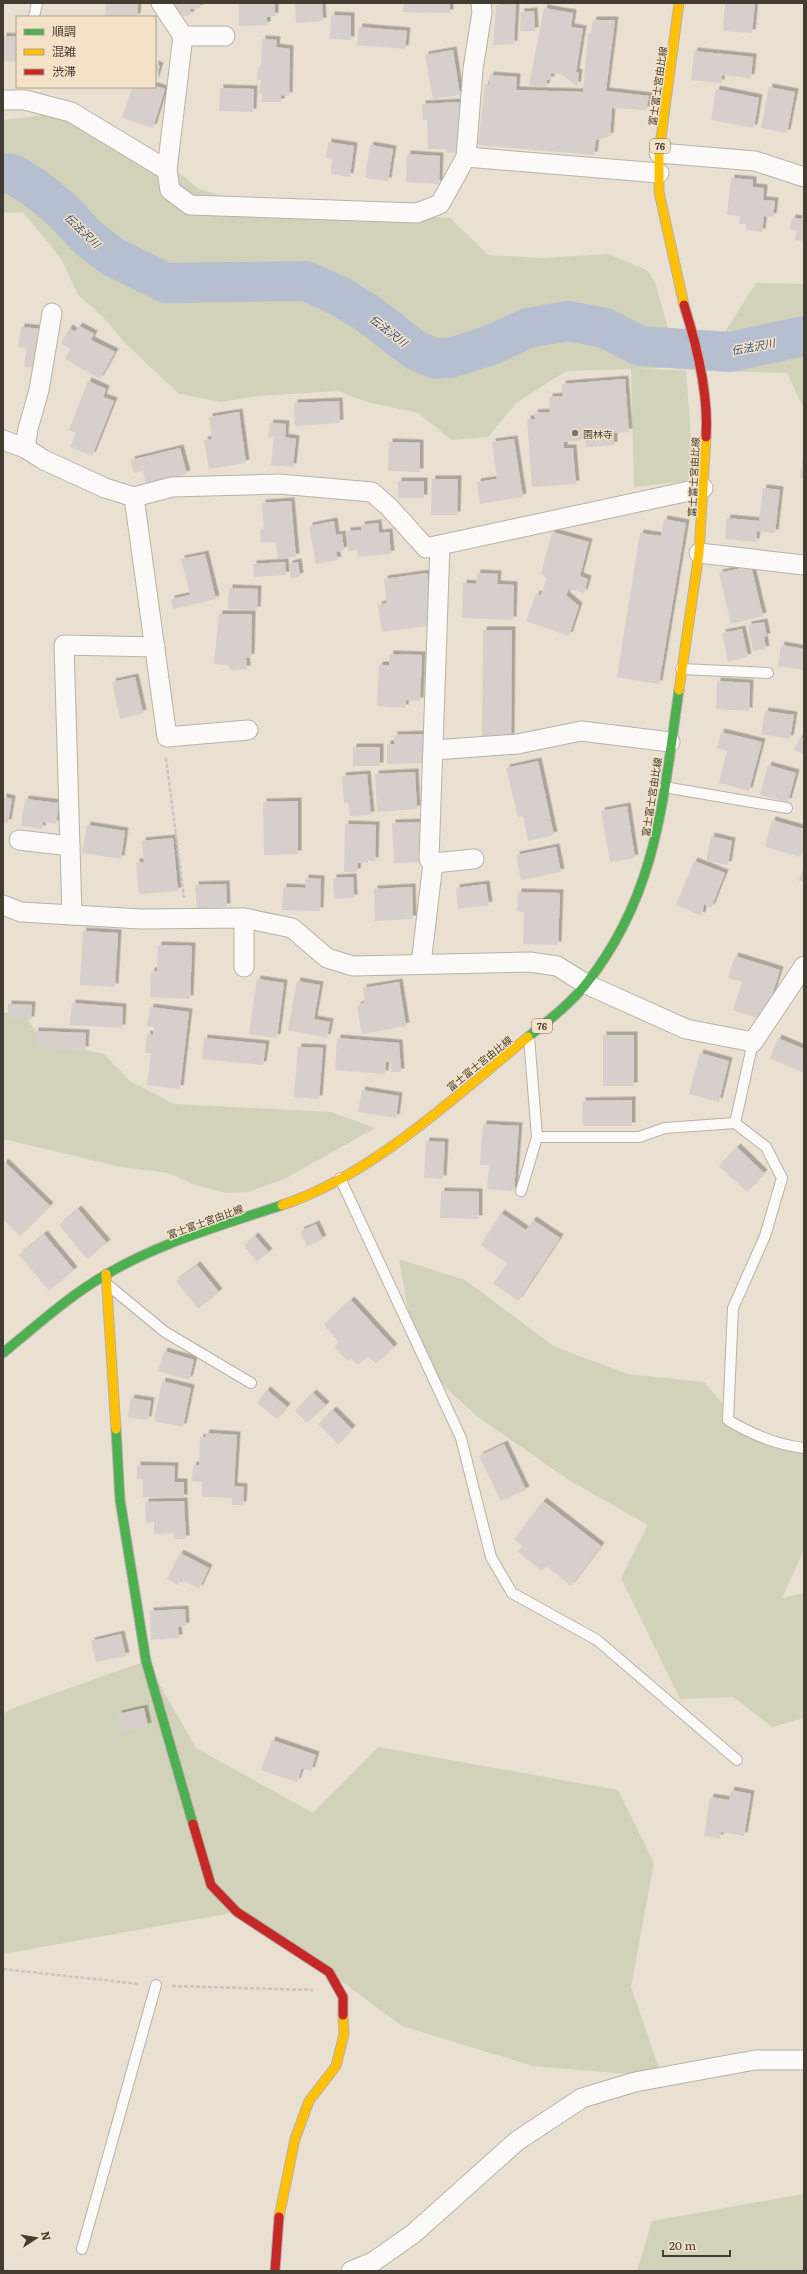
<svg xmlns="http://www.w3.org/2000/svg" width="807" height="2274" viewBox="0 0 807 2274" font-family="Literata,'Noto Sans JP',serif">
  <style>
    .green { fill: #d1d2b9 }
    .lines { fill: none; stroke-linecap: round; stroke-linejoin: round }
    .river { stroke: #b6bfcf; stroke-width: 40 }
    .building { fill: #d6cfcc; filter: url(#shadow) }
    .lane-casing { stroke: #b8b1a6; stroke-width: 12 }
    .street-casing { stroke: #b8b1a6; stroke-width: 21 }
    .fast-casing { stroke: #b8b1a6; stroke-width: 11 }
    .slow-casing { stroke: #b8b1a6; stroke-width: 11 }
    .jam-casing { stroke: #b8b1a6; stroke-width: 11 }
    .path { stroke: #c9c5c1; stroke-width: 2.5; stroke-dasharray: 4 2; stroke-linecap: butt }
    .lane { stroke: #fcfaf8; stroke-width: 10 }
    .street { stroke: #fcfaf8; stroke-width: 19 }
    .fast { stroke: #4caf50; stroke-width: 9 }
    .slow { stroke: #ffc107; stroke-width: 9 }
    .jam { stroke: #c62828; stroke-width: 9 }
    .poi-dot { fill: #7d756a; stroke: #f3e2c8; stroke-width: 1.5 }
    .labels { text-anchor: middle; dominant-baseline: central; stroke-width: 3; stroke-linejoin: round; paint-order: stroke }
    .shield { fill: #f3e2c8; stroke: #786e5f; stroke-width: 1 }
    .shield-label { font-size: 9px; font-weight: bold; fill: #433c32 }
    .street-label { font-size: 10px; fill: #433c32; stroke: #f3e2c8 }
    .poi-label { font-size: 10px; fill: #433c32; stroke: #f3e2c8; text-anchor: start }
    .water-label { font-size: 11px; font-style: italic; fill: #394f7a; stroke: #f3e2c8 }
  </style>
  <defs>
    <filter id="shadow"><feDropShadow dx="3.5" dy="-3.5" stdDeviation="0" flood-color="#0004"/></filter>
  </defs>
  <rect width="100%" height="100%" fill="#e9e0d2"/>
  <g class="green">
    <path d="M 71,112 L 149,148 L 199,189 L 255,207 L 333,210 L 450,218 L 488,255 L 542,258 L 609,254 L 648,271 L 655,282 L 679,367 L 640,369 L 686,370 L 693,464 L 688,481 L 634,487 L 631,369 L 566,371 L 516,403 L 488,437 L 452,440 L 418,413 L 367,402 L 338,391 L 259,396 L 221,402 L 179,394 L 125,343 L 102,316 L 78,295 L 62,260 L 23,212 L 3,213 L 3,120 Z"/>
    <path d="M 756,283 L 804,284 L 804,409 L 787,373 L 727,371 L 726,330 Z"/>
    <path d="M 3,1012 L 25,1017 L 49,1048 L 85,1050 L 104,1054 L 130,1081 L 174,1104 L 331,1112 L 375,1128 L 286,1178 L 249,1192 L 226,1193 L 195,1185 L 168,1173 L 121,1167 L 3,1139 Z"/>
    <path d="M 399,1259 L 465,1280 L 555,1347 L 628,1374 L 704,1382 L 750,1436 L 804,1446 L 804,1550 L 782,1598 L 804,1593 L 804,1718 L 772,1727 L 733,1697 L 680,1699 L 621,1578 L 648,1525 L 569,1480 L 479,1418 L 446,1388 L 415,1348 Z"/>
    <path d="M 146,1661 L 196,1748 L 313,1813 L 378,1747 L 618,1790 L 654,1863 L 631,1987 L 662,2077 L 533,2066 L 402,2026 L 329,1972 L 237,1912 L 3,1954 L 3,1714 L 13,1708 Z"/>
    <path d="M 804,2194 L 804,2271 L 637,2271 L 652,2221 Z"/>
  </g>
  <g class="lines">
    <path class="river" d="M 3,174 L 12,174 L 34,187 L 62,210 L 88,238 L 113,257 L 166,283 L 306,281 L 337,295 L 366,312 L 415,350 L 436,359 L 454,357 L 491,345 L 528,328 L 568,321 L 605,328 L 640,346 L 730,352 L 804,336"/>
  </g>
  <g class="building">
    <path d="M 106,3 L 138,3 L 137,17 L 105,17 Z"/>
    <path d="M 173,3 L 199,3 L 200,8 L 190,9 L 191,15 L 183,16 Z"/>
    <path d="M 239,3 L 275,3 L 275,16 L 267,17 L 267,25 L 239,26 Z"/>
    <path d="M 295,3 L 322,3 L 323,21 L 296,23 Z"/>
    <path d="M 404,3 L 450,3 L 450,13 L 403,12 Z"/>
    <path d="M 725,3 L 755,3 L 752,33 L 723,31 Z"/>
    <path d="M 516,4 L 514,44 L 493,45 L 496,5 Z"/>
    <path d="M 544,8 L 573,13 L 571,27 L 583,29 L 576,72 L 579,73 L 577,86 L 561,74 L 551,73 L 551,80 L 547,80 L 546,87 L 529,85 Z"/>
    <path d="M 534,11 L 535,31 L 520,31 L 521,12 Z"/>
    <path d="M 331,15 L 351,16 L 351,40 L 330,39 Z"/>
    <path d="M 593,20 L 615,20 L 606,91 L 649,96 L 646,110 L 612,108 L 610,136 L 596,140 L 594,155 L 478,145 L 485,84 L 489,85 L 490,75 L 517,77 L 516,90 L 583,92 L 588,34 L 591,33 Z"/>
    <path d="M 359,27 L 407,31 L 405,49 L 357,45 Z"/>
    <path d="M 3,36 L 17,37 L 17,62 L 3,61 Z"/>
    <path d="M 262,39 L 277,40 L 276,47 L 290,49 L 289,96 L 281,95 L 281,102 L 261,102 L 263,94 L 259,94 L 261,80 L 257,80 L 258,68 L 261,67 Z"/>
    <path d="M 453,50 L 460,95 L 433,99 L 425,55 Z"/>
    <path d="M 694,51 L 753,57 L 751,78 L 722,75 L 721,83 L 691,80 Z"/>
    <path d="M 155,64 L 160,66 L 155,82 Z"/>
    <path d="M 155,86 L 165,89 L 153,128 L 122,118 L 132,87 Z"/>
    <path d="M 769,87 L 795,92 L 787,133 L 761,128 Z"/>
    <path d="M 220,88 L 254,89 L 253,112 L 219,111 Z"/>
    <path d="M 716,89 L 759,98 L 754,128 L 711,120 Z"/>
    <path d="M 460,102 L 463,152 L 446,153 L 445,149 L 428,149 L 427,120 L 423,120 L 422,104 Z"/>
    <path d="M 328,142 L 354,146 L 350,177 L 331,174 L 332,158 L 326,158 Z"/>
    <path d="M 370,145 L 393,149 L 388,181 L 365,178 Z"/>
    <path d="M 407,154 L 440,156 L 439,184 L 406,182 Z"/>
    <path d="M 731,178 L 753,180 L 753,187 L 764,188 L 763,200 L 775,201 L 773,217 L 764,216 L 762,232 L 746,230 L 746,224 L 739,224 L 740,216 L 727,215 Z"/>
    <path d="M 803,209 L 804,210 L 804,241 L 795,240 L 797,230 L 790,229 L 792,218 L 802,219 Z"/>
    <path d="M 79,326 L 94,334 L 91,340 L 115,352 L 100,379 L 65,359 L 70,349 L 61,344 L 69,328 L 75,332 Z"/>
    <path d="M 21,327 L 41,329 L 37,368 L 24,367 L 27,348 L 18,347 Z"/>
    <path d="M 625,379 L 629,432 L 614,433 L 614,445 L 586,447 L 585,440 L 564,442 L 564,448 L 573,448 L 576,484 L 532,487 L 527,419 L 535,419 L 534,413 L 550,412 L 549,397 L 563,396 L 562,384 Z"/>
    <path d="M 88,381 L 106,389 L 103,397 L 114,401 L 92,456 L 70,447 L 76,433 L 69,430 Z"/>
    <path d="M 339,401 L 340,423 L 295,426 L 294,403 Z"/>
    <path d="M 239,412 L 246,463 L 209,469 L 204,440 L 212,439 L 209,417 Z"/>
    <path d="M 270,423 L 286,424 L 285,437 L 296,439 L 293,467 L 271,465 L 274,436 L 268,438 Z"/>
    <path d="M 514,439 L 523,497 L 480,504 L 477,482 L 497,479 L 492,442 Z"/>
    <path d="M 389,442 L 420,443 L 420,472 L 388,471 Z"/>
    <path d="M 180,448 L 187,474 L 146,485 L 143,471 L 134,473 L 131,460 Z"/>
    <path d="M 803,456 L 804,456 L 804,478 L 800,478 Z"/>
    <path d="M 432,479 L 458,479 L 457,515 L 431,515 Z"/>
    <rect x="398" y="481" width="26" height="17"/>
    <path d="M 763,488 L 780,490 L 775,533 L 757,531 L 756,542 L 725,539 L 727,518 L 759,521 Z"/>
    <path d="M 291,501 L 296,557 L 278,558 L 276,542 L 261,543 L 260,529 L 264,529 L 262,503 Z"/>
    <path d="M 664,519 L 686,523 L 659,684 L 617,677 L 640,533 L 661,536 Z"/>
    <path d="M 334,521 L 336,535 L 342,534 L 344,550 L 336,552 L 338,560 L 316,564 L 309,526 Z"/>
    <path d="M 378,523 L 379,533 L 389,532 L 391,554 L 358,557 L 357,550 L 348,551 L 347,531 L 362,530 L 361,525 Z"/>
    <path d="M 552,532 L 589,542 L 580,576 L 588,579 L 584,593 L 569,589 L 566,595 L 579,606 L 569,636 L 526,621 L 536,594 L 541,595 L 547,578 L 541,574 Z"/>
    <path d="M 205,554 L 216,599 L 173,609 L 171,599 L 190,595 L 181,559 Z"/>
    <path d="M 285,562 L 286,575 L 254,577 L 253,564 Z"/>
    <path d="M 298,562 L 300,576 L 291,579 L 289,564 Z"/>
    <path d="M 751,566 L 763,616 L 731,624 L 719,573 Z"/>
    <path d="M 427,573 L 434,625 L 382,632 L 378,605 L 387,603 L 384,579 Z"/>
    <path d="M 477,573 L 498,574 L 497,584 L 514,585 L 513,620 L 462,618 L 463,583 L 476,584 Z"/>
    <path d="M 229,588 L 258,589 L 257,610 L 228,609 Z"/>
    <path d="M 219,614 L 252,614 L 251,657 L 246,658 L 247,669 L 230,670 L 228,665 L 214,664 Z"/>
    <path d="M 764,622 L 767,637 L 764,637 L 766,649 L 753,651 L 748,625 Z"/>
    <path d="M 742,629 L 748,657 L 728,662 L 722,633 Z"/>
    <path d="M 483,630 L 512,630 L 511,737 L 482,737 Z"/>
    <path d="M 781,645 L 804,649 L 804,670 L 778,666 Z"/>
    <path d="M 390,654 L 422,655 L 420,701 L 406,700 L 405,708 L 377,706 L 379,665 L 389,665 Z"/>
    <path d="M 135,677 L 143,713 L 120,719 L 112,682 Z"/>
    <path d="M 717,681 L 750,683 L 749,711 L 716,709 Z"/>
    <path d="M 765,711 L 794,715 L 790,739 L 761,734 Z"/>
    <path d="M 721,732 L 762,742 L 749,791 L 719,783 L 727,751 L 717,748 Z"/>
    <path d="M 424,734 L 425,763 L 387,764 L 387,744 L 394,744 L 394,735 Z"/>
    <path d="M 800,737 L 804,739 L 804,754 L 794,750 Z"/>
    <rect x="353" y="747" width="27" height="19"/>
    <path d="M 538,761 L 554,835 L 528,841 L 523,816 L 518,817 L 506,768 Z"/>
    <path d="M 768,765 L 796,773 L 788,802 L 760,795 Z"/>
    <path d="M 415,772 L 417,809 L 377,812 L 375,774 Z"/>
    <path d="M 367,774 L 371,815 L 350,816 L 348,803 L 344,803 L 342,776 Z"/>
    <path d="M 3,797 L 12,799 L 8,823 L 3,822 Z"/>
    <path d="M 25,799 L 59,803 L 56,824 L 43,822 L 42,829 L 21,826 Z"/>
    <path d="M 298,801 L 298,854 L 264,855 L 263,802 Z"/>
    <path d="M 627,806 L 635,858 L 610,862 L 601,811 Z"/>
    <path d="M 772,820 L 804,829 L 804,847 L 801,857 L 765,847 Z"/>
    <path d="M 420,822 L 421,862 L 394,863 L 392,823 Z"/>
    <path d="M 345,824 L 376,825 L 375,861 L 368,860 L 368,863 L 358,863 L 357,872 L 344,872 Z"/>
    <path d="M 87,825 L 125,831 L 121,859 L 82,853 Z"/>
    <path d="M 711,836 L 732,841 L 728,865 L 706,861 Z"/>
    <path d="M 173,838 L 178,891 L 139,894 L 136,862 L 144,862 L 142,841 Z"/>
    <path d="M 556,847 L 561,872 L 521,880 L 516,855 Z"/>
    <path d="M 694,861 L 725,873 L 711,908 L 704,904 L 702,916 L 676,905 Z"/>
    <path d="M 804,864 L 804,882 L 799,881 Z"/>
    <path d="M 353,877 L 354,898 L 334,899 L 333,878 Z"/>
    <path d="M 305,878 L 321,879 L 320,911 L 282,910 L 283,887 L 305,888 Z"/>
    <path d="M 226,884 L 227,907 L 197,908 L 195,885 Z"/>
    <path d="M 486,884 L 489,905 L 458,909 L 456,888 Z"/>
    <path d="M 412,887 L 413,919 L 375,921 L 374,889 Z"/>
    <path d="M 518,892 L 560,893 L 558,945 L 523,944 L 524,912 L 517,911 Z"/>
    <path d="M 83,931 L 118,933 L 115,987 L 80,985 Z"/>
    <path d="M 158,945 L 192,946 L 190,999 L 150,997 L 151,971 L 157,971 Z"/>
    <path d="M 735,956 L 780,970 L 764,1020 L 733,1010 L 742,982 L 728,978 Z"/>
    <path d="M 257,979 L 284,983 L 277,1038 L 249,1034 Z"/>
    <path d="M 297,981 L 320,985 L 314,1019 L 330,1022 L 327,1038 L 288,1030 Z"/>
    <path d="M 399,982 L 406,1026 L 362,1034 L 357,1006 L 365,1002 L 363,988 Z"/>
    <path d="M 72,1003 L 123,1007 L 122,1028 L 70,1025 Z"/>
    <path d="M 8,1004 L 32,1005 L 31,1020 L 8,1019 Z"/>
    <path d="M 150,1007 L 189,1012 L 180,1089 L 147,1085 L 151,1053 L 145,1053 L 147,1034 L 153,1035 L 154,1027 L 147,1026 Z"/>
    <path d="M 35,1031 L 86,1033 L 85,1050 L 35,1048 Z"/>
    <rect x="603" y="1035" width="31" height="51"/>
    <path d="M 204,1038 L 266,1044 L 263,1065 L 202,1059 Z"/>
    <path d="M 337,1038 L 399,1043 L 401,1072 L 391,1072 L 391,1062 L 386,1062 L 385,1074 L 335,1070 Z"/>
    <path d="M 778,1038 L 804,1049 L 804,1073 L 770,1058 Z"/>
    <path d="M 298,1047 L 323,1048 L 319,1099 L 294,1097 Z"/>
    <path d="M 700,1053 L 729,1061 L 719,1102 L 689,1094 Z"/>
    <path d="M 362,1090 L 399,1096 L 396,1118 L 358,1112 Z"/>
    <path d="M 632,1100 L 632,1126 L 583,1126 L 582,1101 Z"/>
    <path d="M 483,1124 L 519,1126 L 514,1191 L 487,1189 L 489,1165 L 480,1165 Z"/>
    <path d="M 426,1141 L 445,1142 L 443,1179 L 424,1178 Z"/>
    <path d="M 737,1147 L 764,1173 L 747,1192 L 719,1166 Z"/>
    <path d="M 5,1162 L 50,1206 L 20,1236 L 3,1219 L 3,1164 Z"/>
    <path d="M 441,1191 L 479,1192 L 479,1219 L 440,1218 Z"/>
    <path d="M 78,1209 L 107,1243 L 87,1259 L 59,1225 Z"/>
    <path d="M 501,1213 L 526,1230 L 533,1220 L 560,1238 L 518,1301 L 493,1284 L 507,1263 L 481,1245 Z"/>
    <path d="M 316,1224 L 323,1239 L 307,1246 L 300,1231 Z"/>
    <path d="M 44,1234 L 74,1270 L 49,1291 L 19,1255 Z"/>
    <path d="M 255,1236 L 269,1252 L 257,1262 L 244,1246 Z"/>
    <path d="M 197,1265 L 219,1292 L 198,1309 L 176,1281 Z"/>
    <path d="M 351,1300 L 394,1347 L 376,1364 L 368,1356 L 358,1365 L 351,1358 L 348,1361 L 334,1347 L 339,1342 L 324,1325 Z"/>
    <path d="M 164,1351 L 194,1360 L 189,1380 L 158,1371 Z"/>
    <path d="M 162,1381 L 191,1388 L 183,1427 L 154,1421 Z"/>
    <path d="M 267,1390 L 287,1407 L 277,1419 L 257,1403 Z"/>
    <path d="M 313,1393 L 326,1405 L 307,1423 L 295,1411 Z"/>
    <path d="M 131,1398 L 151,1401 L 148,1420 L 128,1417 Z"/>
    <path d="M 333,1410 L 352,1429 L 338,1444 L 318,1424 Z"/>
    <path d="M 206,1433 L 237,1435 L 234,1486 L 244,1487 L 243,1505 L 232,1505 L 232,1498 L 202,1497 L 202,1482 L 192,1481 L 193,1465 L 199,1465 L 200,1437 L 205,1438 Z"/>
    <path d="M 504,1444 L 526,1490 L 501,1501 L 479,1456 Z"/>
    <path d="M 137,1465 L 175,1466 L 174,1482 L 184,1482 L 184,1498 L 143,1497 L 143,1479 L 137,1479 Z"/>
    <path d="M 184,1501 L 186,1539 L 174,1539 L 173,1533 L 154,1534 L 154,1522 L 146,1523 L 145,1502 Z"/>
    <path d="M 543,1501 L 601,1546 L 571,1586 L 546,1566 L 542,1571 L 518,1552 L 522,1546 L 514,1539 Z"/>
    <path d="M 180,1553 L 209,1568 L 199,1589 L 181,1579 L 178,1585 L 167,1579 Z"/>
    <path d="M 185,1609 L 186,1626 L 178,1627 L 179,1638 L 151,1640 L 150,1611 Z"/>
    <path d="M 121,1634 L 126,1656 L 96,1662 L 91,1641 Z"/>
    <path d="M 144,1708 L 148,1726 L 122,1732 L 118,1714 Z"/>
    <path d="M 272,1740 L 316,1755 L 311,1771 L 302,1768 L 297,1782 L 261,1770 Z"/>
    <path d="M 731,1790 L 751,1794 L 744,1836 L 721,1832 L 720,1838 L 704,1836 L 710,1797 L 729,1800 Z"/>
  </g>
  <g class="lines">
    <defs>
      <g id="lane">
        <path d="M 34,17 L 37,3"/>
        <path d="M 681,669 L 768,673"/>
        <path d="M 664,787 L 787,808"/>
        <path d="M 529,1037 L 537,1137 L 639,1137 L 665,1128 L 735,1123"/>
        <path d="M 753,1042 L 735,1123 L 766,1147 L 782,1178 L 765,1236 L 733,1308 L 728,1420 C 751,1434 777,1445 804,1448"/>
        <path d="M 340,1178 L 461,1438 L 491,1557 L 512,1593 L 597,1640 L 737,1760"/>
        <path d="M 521,1191 L 537,1137"/>
        <path d="M 108,1285 L 165,1332 L 251,1383"/>
        <path d="M 82,2249 L 156,1985"/>
      </g>
      <g id="street">
        <path d="M 161,3 L 183,36 L 167,170 L 170,190 L 190,205 L 417,213 L 440,204 L 466,157 L 473,69 L 482,12 L 481,3"/>
        <path d="M 183,36 L 225,36"/>
        <path d="M 3,100 L 25,100 L 71,112 L 167,170"/>
        <path d="M 659,153 L 755,161 L 804,177"/>
        <path d="M 466,157 L 659,173"/>
        <path d="M 3,440 L 25,448 L 44,460 L 105,488 L 134,497 L 172,487 L 279,484 L 372,492 L 389,507 L 426,548 L 703,488"/>
        <path d="M 25,448 L 28,429 L 39,390 L 52,313"/>
        <path d="M 134,497 L 167,737 L 248,730"/>
        <path d="M 699,553 L 804,565"/>
        <path d="M 434,750 L 518,744 L 581,731 L 670,742"/>
        <path d="M 19,840 L 70,846"/>
        <path d="M 433,863 L 474,859"/>
        <path d="M 3,905 L 21,912 L 141,919 L 244,918 L 292,928 L 327,958 L 353,966 L 530,962 L 557,966 L 586,984 L 686,1029 L 753,1042 L 804,966"/>
        <path d="M 72,915 L 64,645 L 155,647"/>
        <path d="M 244,918 L 244,967"/>
        <path d="M 421,964 L 433,863 L 429,859 L 440,545"/>
        <path d="M 351,2271 L 373,2262 L 413,2234 L 517,2141 L 582,2098 L 635,2082 L 755,2060 L 804,2060"/>
      </g>
      <g id="fast">
        <path d="M 528,1037 C 548,1021 570,1004 586,984 C 658,893 663,799 679,690"/>
        <path d="M 3,1353 C 36,1326 70,1295 107,1274 C 161,1242 223,1225 282,1205"/>
        <path d="M 116,1429 L 120,1500 L 146,1661 L 193,1824"/>
      </g>
      <g id="slow">
        <path d="M 679,3 L 659,153 L 659,192 L 684,305"/>
        <path d="M 679,690 L 699,553 L 706,437"/>
        <path d="M 282,1205 C 371,1176 456,1096 528,1037"/>
        <path d="M 106,1274 L 116,1429"/>
        <path d="M 279,2217 L 295,2139 L 309,2101 L 336,2066 L 344,2034 L 343,2015"/>
      </g>
      <g id="jam">
        <path d="M 684,305 C 697,346 709,394 706,437"/>
        <path d="M 193,1824 L 211,1885 L 237,1912 L 329,1972 L 343,1997 L 343,2015"/>
        <path d="M 275,2271 L 279,2217"/>
      </g>
    </defs>
    <use href="#lane" class="lane-casing"/>
    <use href="#street" class="street-casing"/>
    <use href="#fast" class="fast-casing"/>
    <use href="#slow" class="slow-casing"/>
    <use href="#jam" class="jam-casing"/>
    <g class="path">
      <path d="M 166,758 L 184,898"/>
      <path d="M 3,1969 L 139,1984"/>
      <path d="M 172,1986 L 313,1990"/>
    </g>
    <use href="#lane" class="lane"/>
    <use href="#street" class="street"/>
    <use href="#fast" class="fast"/>
    <use href="#slow" class="slow"/>
    <use href="#jam" class="jam"/>
  </g>
  <circle class="poi-dot" cx="575" cy="433" r="4"/>
  <g class="labels">
    <g class="shield">
      <rect x="650" y="139" width="20" height="14" rx="3"/>
      <rect x="532" y="1019" width="20" height="14" rx="3"/>
    </g>
    <g class="shield-label">
      <text x="660" y="146">76</text>
      <text x="542" y="1026">76</text>
    </g>
    <g class="street-label">
      <text transform="translate(657 86) rotate(-82)">富士富士宮由比線</text>
      <text transform="translate(693 477) rotate(-87)">富士富士宮由比線</text>
      <text transform="translate(651 797) rotate(-81)">富士富士宮由比線</text>
      <text transform="translate(479 1063) rotate(-39)">富士富士宮由比線</text>
      <text transform="translate(205 1221) rotate(-20)">富士富士宮由比線</text>
    </g>
    <g class="poi-label">
      <text x="583" y="433">園林寺</text>
    </g>
    <g class="water-label">
      <text transform="translate(83 230) rotate(44)">伝法沢川</text>
      <text transform="translate(389 330) rotate(38)">伝法沢川</text>
      <text transform="translate(753 346) rotate(-11)">伝法沢川</text>
    </g>
  </g>
  <rect width="807" height="2274" fill="none" stroke="#433c32" stroke-width="8"/>
  <rect x="16" y="16" width="140" height="72" fill="#f3e2c8" stroke="#ada08c"/>
  <rect x="24" y="29" width="20" height="6" fill="#4caf50" stroke="#ada08c"/>
  <text x="52" y="36" font-size="12" fill="#433c32">順調</text>
  <rect x="24" y="49" width="20" height="6" fill="#ffc107" stroke="#ada08c"/>
  <text x="52" y="56" font-size="12" fill="#433c32">混雑</text>
  <rect x="24" y="69" width="20" height="6" fill="#c62828" stroke="#ada08c"/>
  <text x="52" y="76" font-size="12" fill="#433c32">渋滞</text>
  <g transform="translate(36 2238) rotate(78)" stroke="#f3e2c8" stroke-width="3" paint-order="stroke">
  <path d="M0-3L7 15L0 10L-7 15Z" fill="#433c32"/>
  <text y="-6" font-size="11" font-weight="bold" text-anchor="middle" fill="#433c32">N</text>
  </g>
  <path d="M663 2250v6h67v-6" fill="none" stroke="#433c32" stroke-width="2"/>
  <text x="669" y="2250" font-size="12" fill="#433c32" stroke="#f3e2c8" stroke-width="3" paint-order="stroke">20 m</text>
</svg>
